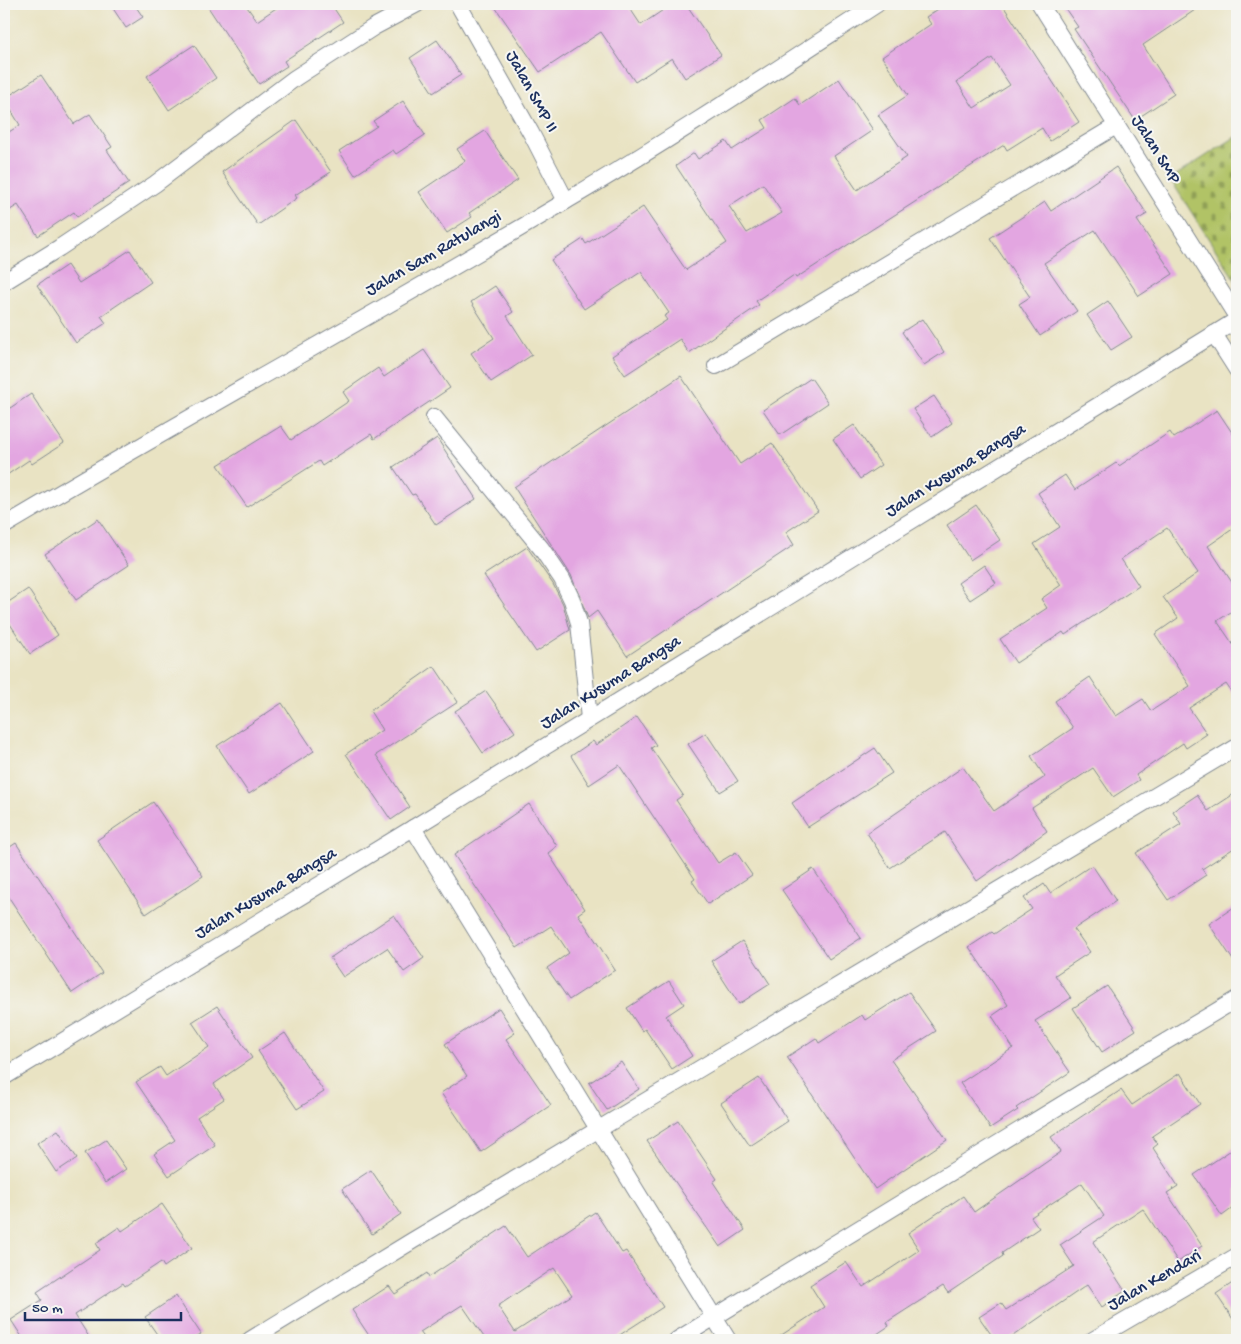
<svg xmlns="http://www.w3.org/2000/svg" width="1241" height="1344" viewBox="0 0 1241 1344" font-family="'Gochi Hand',sans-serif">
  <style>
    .cemetery { fill: url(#cemetery-stones); stroke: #667962 }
    .building { fill: #e3a6e1; fill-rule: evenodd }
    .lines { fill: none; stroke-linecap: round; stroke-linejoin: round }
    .minor-casing { stroke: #828990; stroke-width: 18 }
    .minor { stroke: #fff; stroke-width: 16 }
    .labels { text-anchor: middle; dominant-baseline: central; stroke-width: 4; stroke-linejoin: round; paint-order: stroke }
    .street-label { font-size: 18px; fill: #1b2f5e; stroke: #f6f6f2 }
  </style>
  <defs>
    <pattern id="cemetery-stones" width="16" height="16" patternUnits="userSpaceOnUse" patternTransform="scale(1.25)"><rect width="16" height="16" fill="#b1c366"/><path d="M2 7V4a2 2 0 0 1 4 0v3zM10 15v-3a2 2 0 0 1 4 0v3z" fill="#8f9f57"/></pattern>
  </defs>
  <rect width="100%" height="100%" fill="#f6f6f2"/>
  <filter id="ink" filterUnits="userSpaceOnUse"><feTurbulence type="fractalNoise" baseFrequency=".02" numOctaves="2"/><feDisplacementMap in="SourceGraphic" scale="10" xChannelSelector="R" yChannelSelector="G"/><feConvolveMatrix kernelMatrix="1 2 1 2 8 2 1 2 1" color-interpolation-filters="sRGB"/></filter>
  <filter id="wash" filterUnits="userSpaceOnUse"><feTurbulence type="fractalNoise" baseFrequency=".0096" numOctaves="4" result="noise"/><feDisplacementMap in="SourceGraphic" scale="20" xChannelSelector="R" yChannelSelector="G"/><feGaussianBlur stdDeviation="1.12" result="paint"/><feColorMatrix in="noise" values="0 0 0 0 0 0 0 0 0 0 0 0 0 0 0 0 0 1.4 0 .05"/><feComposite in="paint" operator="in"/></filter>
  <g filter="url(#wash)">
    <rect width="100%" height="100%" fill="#e9e3c3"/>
    <path class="cemetery" d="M 1237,136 L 1237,283 L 1170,179 Z"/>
    <g id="blocks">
      <g class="building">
        <path d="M 110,4 L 134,4 L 143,17 L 126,28 Z"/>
        <path d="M 206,4 L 245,4 L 257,21 L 282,4 L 331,4 L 343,22 L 284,61 L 287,66 L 259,84 Z"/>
        <path d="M 493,4 L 627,4 L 641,25 L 672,4 L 686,4 L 721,55 L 685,78 L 672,58 L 635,82 L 601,32 L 540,72 Z"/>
        <path d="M 946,4 L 1002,4 L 1079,122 L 1050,141 L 1042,128 L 1007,150 L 1004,145 L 796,278 L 794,275 L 756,301 L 759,305 L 689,353 L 680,339 L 625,375 L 612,356 L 667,320 L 664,316 L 669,313 L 641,272 L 584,309 L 551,260 L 583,239 L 586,244 L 643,207 L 686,270 L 727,243 L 676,166 L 694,153 L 698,159 L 726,141 L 732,150 L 767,128 L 762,120 L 795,98 L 800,105 L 839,79 L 873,130 L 834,156 L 857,190 L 907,157 L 878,115 L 908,95 L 882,57 L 931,24 L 926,17 ZM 992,58 L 1010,85 L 974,108 L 957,82 ZM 763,184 L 782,213 L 747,233 L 729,206 Z"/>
        <path d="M 1062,4 L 1204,4 L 1143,45 L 1174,94 L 1135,120 L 1074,29 L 1078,27 Z"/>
        <path d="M 437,40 L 461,75 L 433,93 L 410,58 Z"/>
        <path d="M 194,45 L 216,78 L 169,110 L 147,76 Z"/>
        <path d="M 41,75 L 74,124 L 90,114 L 112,147 L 107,150 L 129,183 L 77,217 L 74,212 L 38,236 L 18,205 L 4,214 L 4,135 L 20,125 L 4,99 Z"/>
        <path d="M 403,101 L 425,135 L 396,154 L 393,150 L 355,175 L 339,151 L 377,126 L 373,121 Z"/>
        <path d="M 296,120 L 331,172 L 295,195 L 297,198 L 258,225 L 222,172 Z"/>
        <path d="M 485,131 L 518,180 L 469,213 L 472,217 L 447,233 L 419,192 L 465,161 L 457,149 Z"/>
        <path d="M 1116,167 L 1147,214 L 1137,220 L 1173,274 L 1139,296 L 1095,230 L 1044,263 L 1077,311 L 1040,336 L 1019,304 L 1030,297 L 990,238 L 1045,202 L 1051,211 Z"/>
        <path d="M 130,250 L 151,282 L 101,316 L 106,323 L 76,343 L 37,285 L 67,265 L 79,283 Z"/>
        <path d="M 495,286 L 513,312 L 507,316 L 532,355 L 491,382 L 471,353 L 494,338 L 471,302 Z"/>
        <path d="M 1108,301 L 1132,337 L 1111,350 L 1087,315 Z"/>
        <path d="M 922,319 L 944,352 L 924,365 L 902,332 Z"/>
        <path d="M 424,350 L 450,388 L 374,439 L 371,434 L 322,466 L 319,461 L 247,507 L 218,465 L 281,426 L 291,440 L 349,401 L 343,392 L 378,368 L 384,377 Z"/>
        <path d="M 681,376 L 740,464 L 772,443 L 818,511 L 786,532 L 794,545 L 627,656 L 597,611 L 588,618 L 571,575 L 514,487 Z"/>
        <path d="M 811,378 L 828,403 L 780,435 L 763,410 Z"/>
        <path d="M 31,394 L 64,443 L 32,464 L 29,460 L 4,477 L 4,412 Z"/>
        <path d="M 934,396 L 952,423 L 932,437 L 913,409 Z"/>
        <path d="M 1217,410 L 1237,440 L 1237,526 L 1208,546 L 1237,590 L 1237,608 L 1217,621 L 1237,650 L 1237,700 L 1226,684 L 1189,708 L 1207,734 L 1186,748 L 1183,743 L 1136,775 L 1139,780 L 1113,797 L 1093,768 L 1032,808 L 1047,831 L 977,881 L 945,832 L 890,868 L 867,833 L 963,767 L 994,811 L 1045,777 L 1031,756 L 1073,728 L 1055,701 L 1090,677 L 1116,716 L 1143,699 L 1151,711 L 1190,686 L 1155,634 L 1178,618 L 1163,597 L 1198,573 L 1167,528 L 1121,559 L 1139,586 L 1065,635 L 1063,632 L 1016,663 L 1000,639 L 1047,608 L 1041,599 L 1061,585 L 1034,544 L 1060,527 L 1038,493 L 1065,475 L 1075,490 L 1116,463 L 1119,466 L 1170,432 L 1174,438 Z"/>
        <path d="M 854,425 L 881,465 L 860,479 L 833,439 Z"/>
        <path d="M 437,438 L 476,499 L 436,525 L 415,494 L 412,495 L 393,467 Z"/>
        <path d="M 976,505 L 1000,540 L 970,560 L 947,525 Z"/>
        <path d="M 98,519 L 129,565 L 76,600 L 45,554 Z"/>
        <path d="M 527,547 L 553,584 L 563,604 L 570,630 L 536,652 L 484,575 Z"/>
        <path d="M 984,565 L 996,583 L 970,600 L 958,583 Z"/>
        <path d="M 28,589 L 58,635 L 30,654 L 4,615 L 4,605 Z"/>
        <path d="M 434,666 L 458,702 L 376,755 L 410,807 L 391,820 L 346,754 L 382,730 L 370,711 Z"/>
        <path d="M 486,691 L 515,732 L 483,753 L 455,711 Z"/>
        <path d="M 282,703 L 314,751 L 249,794 L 217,746 Z"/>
        <path d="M 637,717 L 656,745 L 651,748 L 683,795 L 676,800 L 718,863 L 736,852 L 752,875 L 708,904 L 692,881 L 695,879 L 619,765 L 589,785 L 571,756 L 593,741 L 596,745 Z"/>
        <path d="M 706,733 L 738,781 L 720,792 L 688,744 Z"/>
        <path d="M 875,748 L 892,773 L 808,827 L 792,803 Z"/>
        <path d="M 1237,792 L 1237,846 L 1202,869 L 1206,875 L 1168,900 L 1136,853 L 1181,824 L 1173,811 L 1197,795 L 1208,811 Z"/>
        <path d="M 153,802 L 203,876 L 146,914 L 97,840 Z"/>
        <path d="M 529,804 L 557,846 L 548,853 L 585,909 L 578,914 L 615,970 L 569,1000 L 547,968 L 569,953 L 551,926 L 517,948 L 454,855 Z"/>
        <path d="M 16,843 L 102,973 L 72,993 L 4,890 L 4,851 Z"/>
        <path d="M 1092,865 L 1116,901 L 1074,929 L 1090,952 L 1055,975 L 1071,998 L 1035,1021 L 1070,1072 L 1016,1108 L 1018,1110 L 990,1128 L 960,1083 L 1013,1048 L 992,1016 L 1008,1005 L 969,947 L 992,932 L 994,934 L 1032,909 L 1024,898 L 1044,884 L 1050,893 Z"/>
        <path d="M 813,869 L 861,938 L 829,959 L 782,890 Z"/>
        <path d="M 1237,905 L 1237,966 L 1209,924 Z"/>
        <path d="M 394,915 L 424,958 L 404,972 L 387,948 L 343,977 L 330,958 Z"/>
        <path d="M 742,941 L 770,984 L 739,1004 L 711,961 Z"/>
        <path d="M 669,981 L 684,1004 L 666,1016 L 692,1056 L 672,1069 L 645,1029 L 642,1031 L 627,1008 Z"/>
        <path d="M 1107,986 L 1136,1030 L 1102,1052 L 1073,1008 Z"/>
        <path d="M 909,992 L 936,1031 L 891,1060 L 947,1140 L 875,1189 L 787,1057 L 816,1038 L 819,1043 L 862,1015 L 865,1020 Z"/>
        <path d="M 217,1006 L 252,1058 L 214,1084 L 224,1099 L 197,1117 L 215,1145 L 169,1176 L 154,1154 L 175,1140 L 136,1082 L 160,1067 L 166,1076 L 209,1047 L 192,1022 Z"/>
        <path d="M 499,1008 L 515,1033 L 506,1039 L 551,1105 L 481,1152 L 441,1093 L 467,1076 L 445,1044 Z"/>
        <path d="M 285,1033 L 324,1092 L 297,1109 L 258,1051 Z"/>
        <path d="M 621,1062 L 639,1089 L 607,1110 L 589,1083 Z"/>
        <path d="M 1180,1073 L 1200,1104 L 1152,1136 L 1158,1144 L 1153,1148 L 1178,1186 L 1167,1193 L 1202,1246 L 1178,1262 L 1143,1209 L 1093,1242 L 1125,1291 L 1102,1307 L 1087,1285 L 1007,1340 L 995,1340 L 979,1317 L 1001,1303 L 1006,1310 L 1074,1266 L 1060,1245 L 1104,1216 L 1082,1183 L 1031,1217 L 1039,1228 L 1002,1253 L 1003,1256 L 948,1293 L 943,1286 L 887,1322 L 889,1326 L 868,1340 L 774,1340 L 824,1307 L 810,1285 L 846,1262 L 863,1287 L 919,1250 L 908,1233 L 963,1196 L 974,1212 L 1061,1152 L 1051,1137 L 1121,1090 L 1132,1105 Z"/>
        <path d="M 759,1078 L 788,1121 L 750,1146 L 721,1103 Z"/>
        <path d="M 678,1121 L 717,1179 L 713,1182 L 745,1230 L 720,1247 L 647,1141 Z"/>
        <path d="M 58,1130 L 77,1158 L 56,1172 L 37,1143 Z"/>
        <path d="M 106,1140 L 126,1169 L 105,1183 L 85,1153 Z"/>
        <path d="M 1237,1146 L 1237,1205 L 1222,1216 L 1194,1175 Z"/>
        <path d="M 371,1170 L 401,1214 L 372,1234 L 342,1189 Z"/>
        <path d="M 162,1204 L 192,1248 L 164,1267 L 161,1262 L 125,1286 L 123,1283 L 75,1315 L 91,1340 L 24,1340 L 11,1320 L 42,1300 L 37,1292 L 100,1250 L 96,1243 L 119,1227 L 122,1231 Z"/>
        <path d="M 595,1212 L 622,1253 L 626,1251 L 663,1307 L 612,1340 L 486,1340 L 462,1305 L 420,1332 L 426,1340 L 372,1340 L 352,1310 L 389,1286 L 395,1294 L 427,1273 L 429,1277 L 506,1226 L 527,1257 ZM 554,1268 L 572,1295 L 515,1332 L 498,1306 Z"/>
        <path d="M 1237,1280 L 1237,1325 L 1216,1294 Z"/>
        <path d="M 176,1296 L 201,1334 L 190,1340 L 161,1340 L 145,1317 Z"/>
      </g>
    </g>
  </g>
  <g filter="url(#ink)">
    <use href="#blocks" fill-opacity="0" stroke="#828990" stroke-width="1"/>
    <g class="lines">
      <defs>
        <g id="minor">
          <path d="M 458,4 L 531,133 L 566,201"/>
          <path d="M 1040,4 L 1237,317"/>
          <path d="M 4,282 L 59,248 L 155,184 L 295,78 L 374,27 L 417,4"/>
          <path d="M 1214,334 L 1237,370"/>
          <path d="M 716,366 L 1116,126"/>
          <path d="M 434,417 L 541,548 L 562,579 L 572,600 L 579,623 L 589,719"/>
          <path d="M 4,526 C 190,415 380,312 566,201 C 672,139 774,71 877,4"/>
          <path d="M 413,828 L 728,1340"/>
          <path d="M 4,1077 L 413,828 L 1237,320"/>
          <path d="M 250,1340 L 412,1241 L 1237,747"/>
          <path d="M 677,1340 L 1133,1061 L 1237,999"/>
          <path d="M 1093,1340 L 1237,1256"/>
        </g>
      </defs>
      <use href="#minor" class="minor-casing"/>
      <use href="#minor" class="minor"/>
    </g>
  </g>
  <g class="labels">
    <g class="street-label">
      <text transform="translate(531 92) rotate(61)">Jalan SMP II</text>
      <text transform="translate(1155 150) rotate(58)">Jalan SMP</text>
      <text transform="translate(434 254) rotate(-30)">Jalan Sam Ratulangi</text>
      <text transform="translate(956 471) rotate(-32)">Jalan Kusuma Bangsa</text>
      <text transform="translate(611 683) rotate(-32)">Jalan Kusuma Bangsa</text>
      <text transform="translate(266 894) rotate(-31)">Jalan Kusuma Bangsa</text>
      <text transform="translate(1155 1281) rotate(-30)">Jalan Kendari</text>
    </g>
  </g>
  <rect width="1241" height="1344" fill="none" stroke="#f6f6f2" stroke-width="20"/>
  <path d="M25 1312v8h156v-8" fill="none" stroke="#1b2f5e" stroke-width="2.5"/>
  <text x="32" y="1312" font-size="15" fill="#1b2f5e" stroke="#f6f6f2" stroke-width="4" paint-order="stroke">50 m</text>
</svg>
